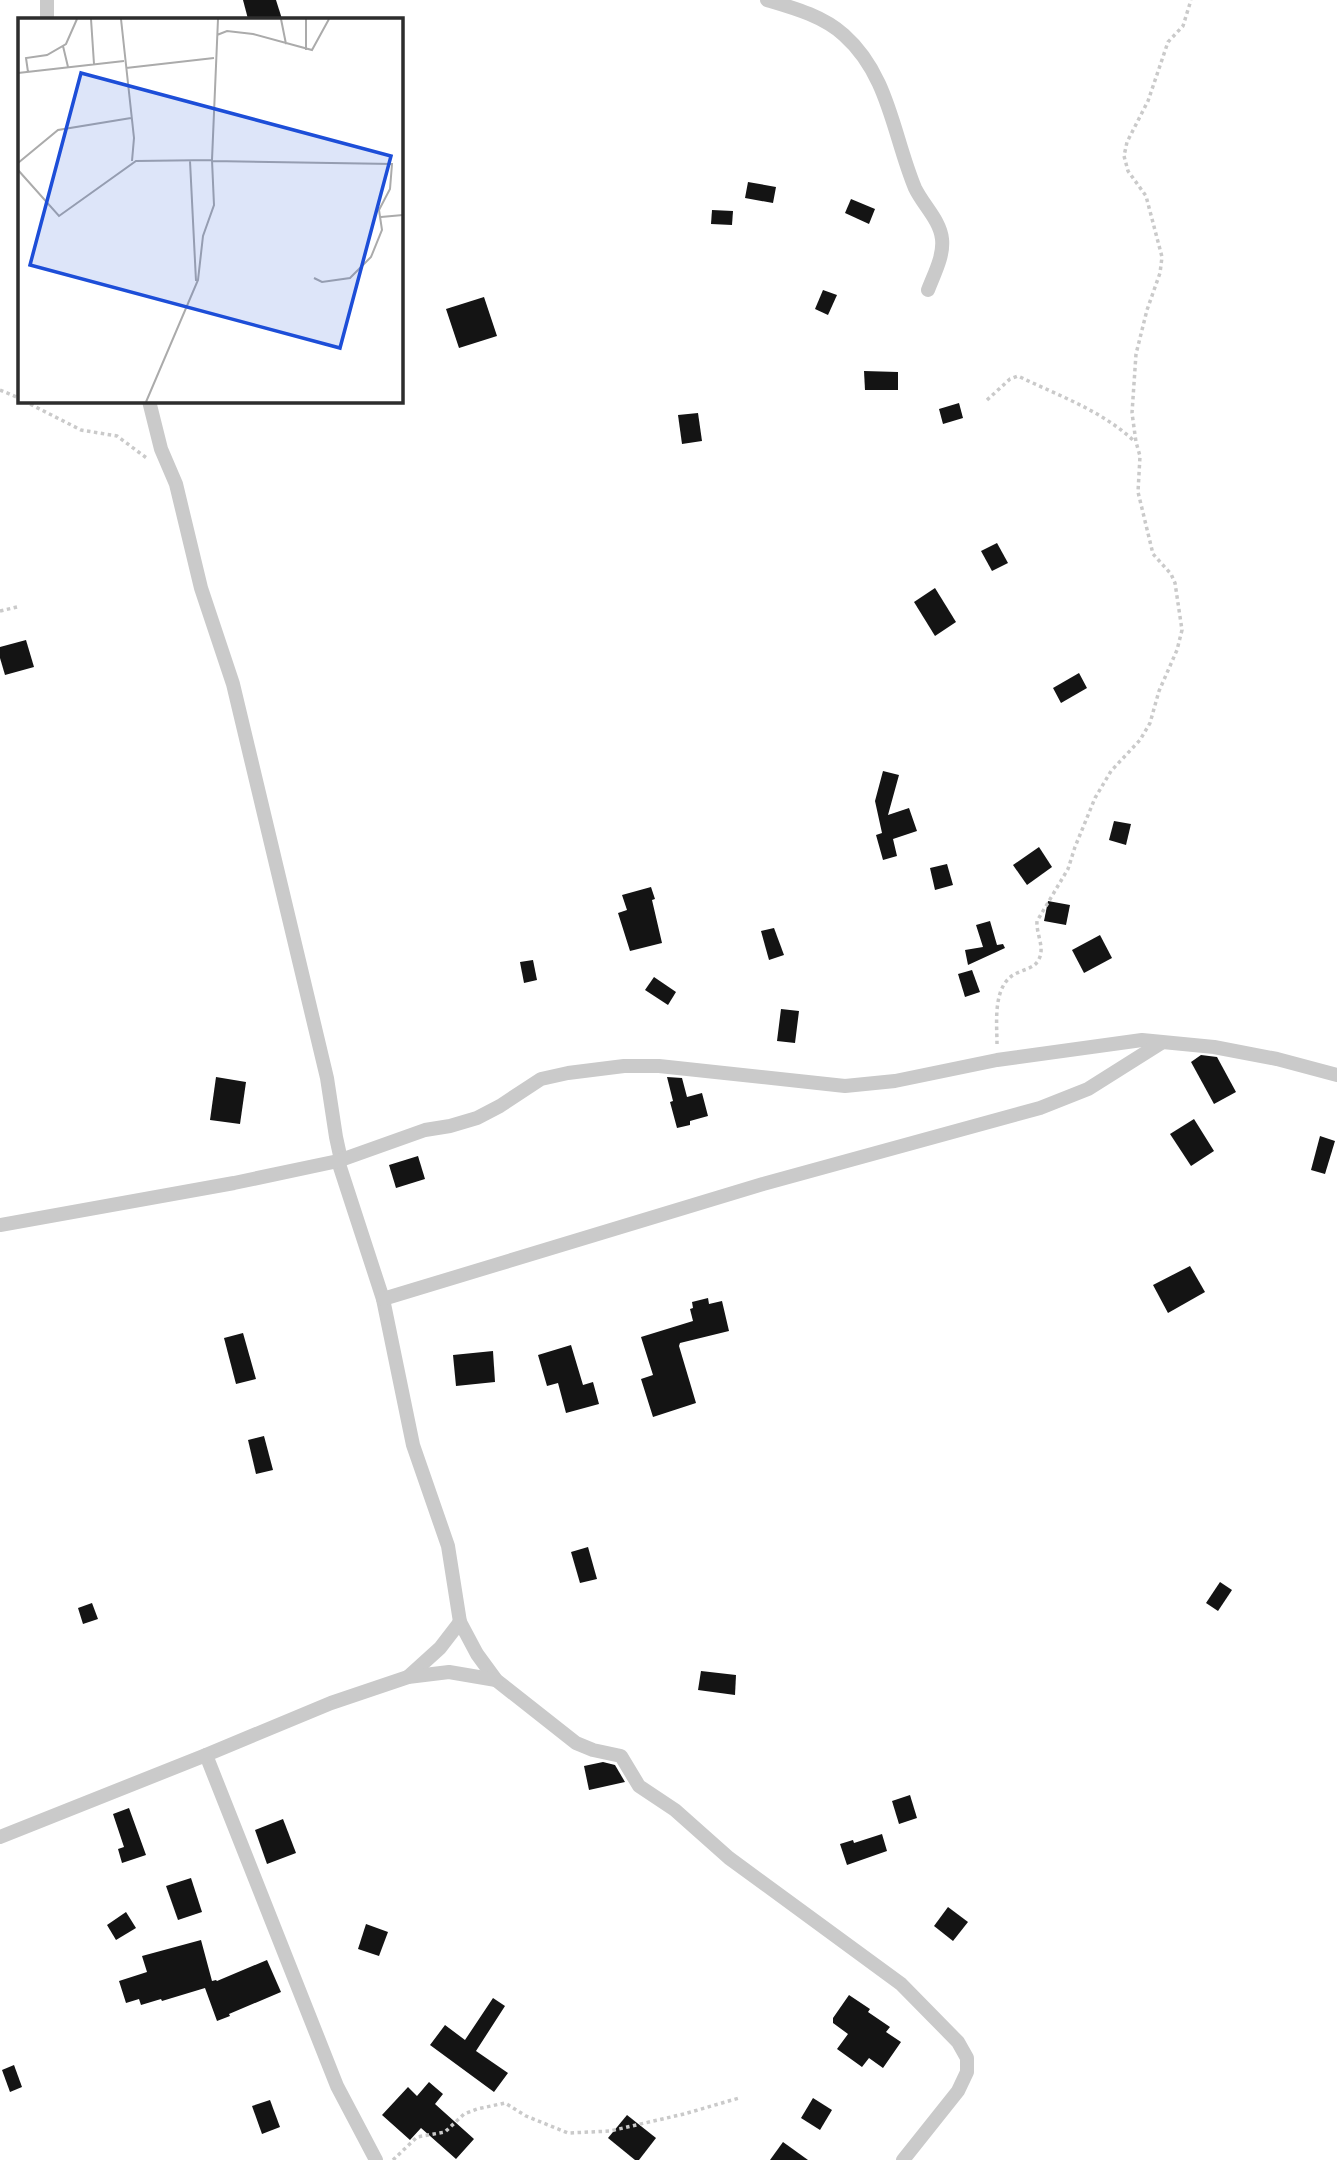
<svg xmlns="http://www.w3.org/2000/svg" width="1337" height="2160" viewBox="0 0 1337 2160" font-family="'PT Sans',sans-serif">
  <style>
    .building { fill: #141414 }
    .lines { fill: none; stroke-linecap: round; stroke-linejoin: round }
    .path { stroke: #cacaca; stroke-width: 3.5; stroke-dasharray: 3.5 3.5; stroke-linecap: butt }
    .street { stroke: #cacaca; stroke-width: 14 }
    .inset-road { fill: none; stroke: #ababab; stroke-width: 2 }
    .view { fill: #1d4ed8; fill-opacity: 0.15; stroke: #1d4ed8; stroke-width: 3.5 }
    .inset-edge { fill: none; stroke: #2d2d2d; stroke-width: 3.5 }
  </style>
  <rect width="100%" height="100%" fill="#fff"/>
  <g class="building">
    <path d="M 243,0 L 276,0 L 282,19 L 248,19 Z"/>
    <path d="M 748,182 L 776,187 L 773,203 L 745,198 Z"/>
    <path d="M 851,199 L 875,209 L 869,224 L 845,213 Z"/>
    <path d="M 712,210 L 733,211 L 732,225 L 711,224 Z"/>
    <path d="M 823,290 L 837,295 L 828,315 L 815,309 Z"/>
    <path d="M 484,297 L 497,336 L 459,348 L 446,309 Z"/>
    <path d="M 864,371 L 898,372 L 898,390 L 865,390 Z"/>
    <path d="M 959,403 L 963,418 L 943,424 L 939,409 Z"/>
    <path d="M 698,413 L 702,441 L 682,444 L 678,415 Z"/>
    <path d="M 997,543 L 1008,563 L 992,571 L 981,551 Z"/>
    <path d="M 935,588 L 956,622 L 935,636 L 914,602 Z"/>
    <path d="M 26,640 L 34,667 L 5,675 L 0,658 L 0,647 Z"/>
    <path d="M 1079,673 L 1087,688 L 1061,703 L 1053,688 Z"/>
    <path d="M 883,771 L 899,775 L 888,815 L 909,808 L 917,831 L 893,839 L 897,856 L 883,860 L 876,835 L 882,833 L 875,801 Z"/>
    <path d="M 1114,821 L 1131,824 L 1126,845 L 1109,840 Z"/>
    <path d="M 1039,847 L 1052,867 L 1027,885 L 1013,865 Z"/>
    <path d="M 947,864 L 953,885 L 935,890 L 930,868 Z"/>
    <path d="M 651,887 L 655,899 L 652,900 L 662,943 L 630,951 L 618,913 L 627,910 L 622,895 Z"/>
    <path d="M 1048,901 L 1070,905 L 1066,925 L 1044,921 Z"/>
    <path d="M 990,921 L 997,945 L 1003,944 L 1005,948 L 968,965 L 965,950 L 983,947 L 976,925 Z"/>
    <path d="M 774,928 L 784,955 L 769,960 L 761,931 Z"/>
    <path d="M 1100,935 L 1112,958 L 1084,973 L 1072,950 Z"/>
    <path d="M 533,960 L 537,980 L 524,983 L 520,962 Z"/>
    <path d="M 972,970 L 980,992 L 965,997 L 958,974 Z"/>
    <path d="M 654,977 L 676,992 L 668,1005 L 645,990 Z"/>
    <path d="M 781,1009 L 799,1011 L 795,1043 L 777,1041 Z"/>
    <path d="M 1201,1055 L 1217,1057 L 1236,1092 L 1214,1104 L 1191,1062 Z"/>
    <path d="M 216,1077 L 246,1082 L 240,1124 L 210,1120 Z"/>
    <path d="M 667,1077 L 682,1078 L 687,1097 L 702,1093 L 708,1116 L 690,1121 L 690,1125 L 677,1128 L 670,1102 L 673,1101 Z"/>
    <path d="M 1194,1119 L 1214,1151 L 1191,1166 L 1170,1134 Z"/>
    <path d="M 1320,1136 L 1335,1141 L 1325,1174 L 1311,1170 Z"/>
    <path d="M 418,1156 L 425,1179 L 396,1188 L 389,1165 Z"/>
    <path d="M 1190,1266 L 1205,1292 L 1168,1313 L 1153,1285 Z"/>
    <path d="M 708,1298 L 709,1304 L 722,1301 L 729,1331 L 680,1343 L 679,1346 L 696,1403 L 653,1417 L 641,1379 L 653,1375 L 641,1337 L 693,1321 L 690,1309 L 693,1308 L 692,1302 Z"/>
    <path d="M 243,1333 L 256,1379 L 236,1384 L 224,1338 Z"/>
    <path d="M 571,1345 L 583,1385 L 593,1382 L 599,1404 L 566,1413 L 558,1383 L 547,1386 L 538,1355 Z"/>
    <path d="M 493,1351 L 495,1382 L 456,1386 L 453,1355 Z"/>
    <path d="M 264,1436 L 273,1470 L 256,1474 L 248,1440 Z"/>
    <path d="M 588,1547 L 597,1579 L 580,1583 L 571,1552 Z"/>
    <path d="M 1220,1582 L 1232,1590 L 1218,1611 L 1206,1603 Z"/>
    <path d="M 92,1603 L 98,1619 L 83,1624 L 78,1608 Z"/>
    <path d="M 701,1671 L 736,1675 L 735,1695 L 698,1690 Z"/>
    <path d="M 603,1762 L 615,1765 L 625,1782 L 589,1790 L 584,1766 Z"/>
    <path d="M 910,1795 L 917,1818 L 899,1824 L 892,1801 Z"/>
    <path d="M 129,1808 L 146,1855 L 122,1863 L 118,1849 L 124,1847 L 113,1814 Z"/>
    <path d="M 283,1819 L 296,1853 L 267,1864 L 255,1830 Z"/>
    <path d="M 882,1834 L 887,1851 L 847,1865 L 840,1844 L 853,1840 L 854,1843 Z"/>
    <path d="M 191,1878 L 202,1912 L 178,1920 L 166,1886 Z"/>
    <path d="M 948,1907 L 968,1922 L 953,1941 L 934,1926 Z"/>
    <path d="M 126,1912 L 136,1928 L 116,1940 L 107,1925 Z"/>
    <path d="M 366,1924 L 388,1932 L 379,1956 L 358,1949 Z"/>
    <path d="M 201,1940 L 212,1981 L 216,1980 L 217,1981 L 267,1960 L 281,1992 L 229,2014 L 230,2016 L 217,2021 L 205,1988 L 162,2001 L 161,1999 L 141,2005 L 139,1999 L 126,2003 L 119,1981 L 147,1972 L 142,1956 Z"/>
    <path d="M 849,1995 L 870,2009 L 868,2012 L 890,2027 L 886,2032 L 901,2042 L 883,2068 L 869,2058 L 862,2067 L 837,2049 L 848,2034 L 833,2023 L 833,2018 Z"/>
    <path d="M 493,1998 L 505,2006 L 476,2051 L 508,2073 L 494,2092 L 430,2045 L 445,2025 L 465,2040 Z"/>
    <path d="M 14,2065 L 22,2087 L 10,2092 L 2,2070 Z"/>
    <path d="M 429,2082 L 443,2094 L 435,2104 L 474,2139 L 456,2159 L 421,2128 L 410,2140 L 382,2115 L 408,2087 L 417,2096 Z"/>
    <path d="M 813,2098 L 832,2110 L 820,2130 L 801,2118 Z"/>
    <path d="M 270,2100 L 280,2127 L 262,2134 L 252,2106 Z"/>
    <path d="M 627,2115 L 656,2138 L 639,2160 L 635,2160 L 608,2138 Z"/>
    <path d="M 783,2142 L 808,2160 L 770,2160 Z"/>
  </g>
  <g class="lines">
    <g class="path">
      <path d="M 0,390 L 19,398"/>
      <path d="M 987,400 L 1010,379 L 1018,376 C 1059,396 1101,410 1134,441"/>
      <path d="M 24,401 L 81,430 L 117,436 L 148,459"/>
      <path d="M 0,611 L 17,607"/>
      <path d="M 997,1044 C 997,1022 992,984 1017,973 C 1025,969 1035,968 1039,959 C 1045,947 1036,934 1037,921 L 1068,869 L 1075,847 L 1095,798 L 1111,771 L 1140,740 L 1150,723 L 1159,691 L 1177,650 L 1182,630 L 1175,583 L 1171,574 L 1153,554 L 1138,492 L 1140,456 L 1136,442 L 1132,413 L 1136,354 L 1147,310 L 1160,273 L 1162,257 L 1146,196 L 1128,171 L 1124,156 L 1127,142 L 1148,101 L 1168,42 L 1183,26 L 1191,0"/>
      <path d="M 393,2160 L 417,2137 L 445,2132 L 464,2114 L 477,2109 L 505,2103 L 526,2116 L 568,2133 L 610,2131 L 684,2114 L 739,2098"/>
    </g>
    <g class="street">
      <path d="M 767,0 C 794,8 823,16 844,35 C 889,75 893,135 915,188 C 923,205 940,220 942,239 C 944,256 934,274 928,290"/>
      <path d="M 47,19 L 47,0"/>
      <path d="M 149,401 L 161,449 L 176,484 L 201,588 L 233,684 L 327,1078 L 336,1137 L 341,1160"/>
      <path d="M 338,1161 L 383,1299 L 413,1445 L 448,1546 L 460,1622 L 477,1654 L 496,1680 L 576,1743 L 593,1750 L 621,1756 L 639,1786 L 675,1810 L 729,1858 L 901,1984 L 958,2042 L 967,2058 L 967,2072 L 958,2091 L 903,2160"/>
      <path d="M 0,1225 L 234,1183 L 338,1161 L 425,1130 L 450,1126 L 477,1118 L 500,1106 L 541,1079 L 568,1073 L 624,1066 L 659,1066 L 845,1086 L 895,1081 L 997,1060 L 1142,1040 L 1214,1047 L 1277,1059 L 1337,1075"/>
      <path d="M 383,1299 L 763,1184 L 1040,1108 L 1088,1089 L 1161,1043"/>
      <path d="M 408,1677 L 440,1648 L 460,1622"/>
      <path d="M 206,1755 L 337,2086 L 376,2160"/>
      <path d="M 0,1837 L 206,1755 L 331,1703 L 408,1677 L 449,1672 L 496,1680"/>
    </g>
  </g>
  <g transform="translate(18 18)">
    <rect width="385" height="385" fill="#fff"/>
    <path class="inset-road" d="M 73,1 L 76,46M 103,1 L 116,120 L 114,143M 263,1 L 268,26M 199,17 L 209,13 L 235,16 L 294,32 L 311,1M 45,28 L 50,49M 288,32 L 288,1M 108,50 L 196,40M 10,54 L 8,40 L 29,37 L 48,26 L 59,1M 0,55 L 106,43M 172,143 L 178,263M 194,143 L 374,146 L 372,171 L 361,192 L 364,212 L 353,239 L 332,260 L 304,264 L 296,260M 0,145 L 40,112 L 113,100M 0,152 L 41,198 L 118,143 L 194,142M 363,199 L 385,197M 128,384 L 180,262 L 185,218 L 196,187 L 194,142 L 200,1"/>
    <path class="view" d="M 63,55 L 373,138 L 322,330 L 12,247 Z"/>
    <rect width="385" height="385" class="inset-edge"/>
  </g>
</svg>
